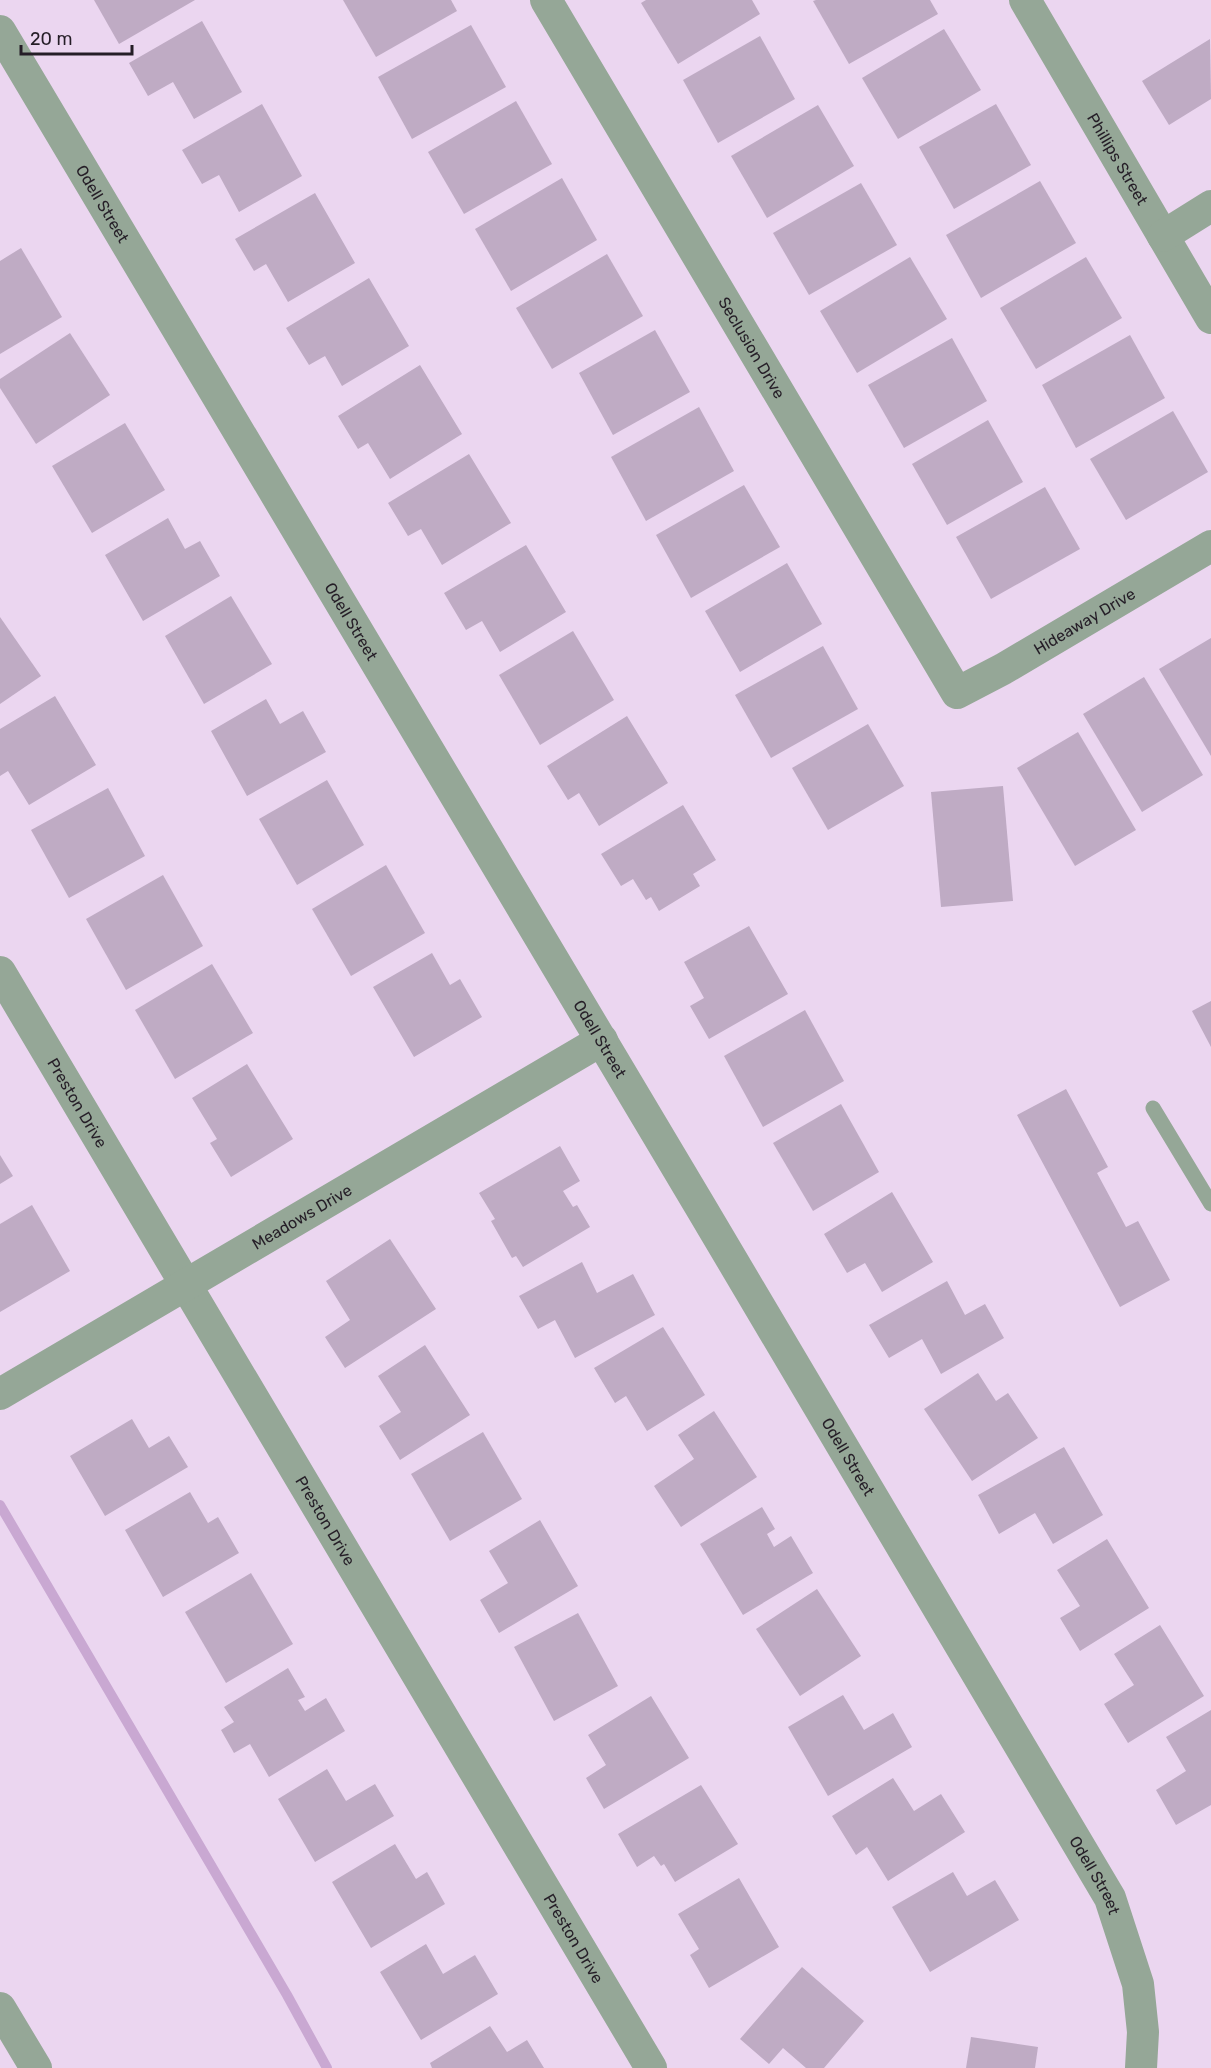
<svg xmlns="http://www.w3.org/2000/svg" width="1211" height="2068" viewBox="0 0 1211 2068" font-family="Rubik,sans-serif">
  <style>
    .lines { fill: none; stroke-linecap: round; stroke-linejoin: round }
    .stream { stroke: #c9a8d2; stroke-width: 10 }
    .building { fill: #bfabc4 }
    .lane { stroke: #95a797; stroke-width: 15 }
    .street { stroke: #95a797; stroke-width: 32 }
    .labels { text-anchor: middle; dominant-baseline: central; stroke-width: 4.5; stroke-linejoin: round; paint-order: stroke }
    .street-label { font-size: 16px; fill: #251e27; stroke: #ebd6f0 }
  </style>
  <rect width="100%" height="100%" fill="#ebd6f0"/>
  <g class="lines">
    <path class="stream" d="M 0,1505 L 287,1995 L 327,2068"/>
  </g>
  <g class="building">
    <path d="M 94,0 L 195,0 L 119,44 Z"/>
    <path d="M 343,0 L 451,0 L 457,11 L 376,57 Z"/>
    <path d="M 646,0 L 752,0 L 760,14 L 678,64 L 641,3 Z"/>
    <path d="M 816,0 L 930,0 L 938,14 L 849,64 L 813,1 Z"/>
    <path d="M 202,21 L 242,92 L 194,119 L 173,82 L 148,96 L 129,63 Z"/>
    <path d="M 471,25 L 506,87 L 412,139 L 378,77 Z"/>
    <path d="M 944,29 L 981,90 L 898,139 L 862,78 Z"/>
    <path d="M 760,36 L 795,99 L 718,143 L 683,80 Z"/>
    <path d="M 1210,39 L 1211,99 L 1169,125 L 1142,81 Z"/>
    <path d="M 516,101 L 552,164 L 464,214 L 428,152 Z"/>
    <path d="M 262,104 L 302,176 L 239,212 L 219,175 L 202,184 L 182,150 Z"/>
    <path d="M 996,104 L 1031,165 L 954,209 L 919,147 Z"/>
    <path d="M 818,105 L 854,166 L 767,218 L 731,156 Z"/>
    <path d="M 562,178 L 597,240 L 511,291 L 475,229 Z"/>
    <path d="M 1040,181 L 1076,243 L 981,298 L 946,235 Z"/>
    <path d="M 861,183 L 897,245 L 809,295 L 773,233 Z"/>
    <path d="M 315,193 L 355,263 L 288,302 L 266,264 L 254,271 L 235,239 Z"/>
    <path d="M 21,248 L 62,317 L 0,354 L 0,261 Z"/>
    <path d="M 607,254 L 643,316 L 552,369 L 516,308 Z"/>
    <path d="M 910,257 L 947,319 L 857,373 L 820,311 Z"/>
    <path d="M 1086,257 L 1122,318 L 1036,369 L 1000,308 Z"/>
    <path d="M 369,278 L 409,346 L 342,386 L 325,356 L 309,365 L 286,328 Z"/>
    <path d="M 655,330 L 690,392 L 613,435 L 579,373 Z"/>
    <path d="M 70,333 L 110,395 L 36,444 L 0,388 L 0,379 Z"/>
    <path d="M 1130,335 L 1165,398 L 1076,448 L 1042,385 Z"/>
    <path d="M 952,338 L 987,401 L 904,448 L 868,385 Z"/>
    <path d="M 420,365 L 462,434 L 390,479 L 368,443 L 358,449 L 338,416 Z"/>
    <path d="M 699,407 L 734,471 L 646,521 L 611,457 Z"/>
    <path d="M 1173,411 L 1208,472 L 1126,520 L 1090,459 Z"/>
    <path d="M 988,420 L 1023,482 L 947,525 L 912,464 Z"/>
    <path d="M 125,423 L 165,490 L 92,533 L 52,466 Z"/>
    <path d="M 469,454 L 511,523 L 442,565 L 421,529 L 408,536 L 388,503 Z"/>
    <path d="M 744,485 L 780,547 L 691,598 L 656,535 Z"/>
    <path d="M 1045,487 L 1080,549 L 991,599 L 956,537 Z"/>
    <path d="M 168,518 L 185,549 L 200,541 L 220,576 L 143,621 L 105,555 Z"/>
    <path d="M 526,545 L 566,612 L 500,652 L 482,621 L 466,630 L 444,593 Z"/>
    <path d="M 787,563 L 822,624 L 740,672 L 705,611 Z"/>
    <path d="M 231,596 L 272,664 L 204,704 L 165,636 Z"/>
    <path d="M 0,617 L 41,676 L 0,704 Z"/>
    <path d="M 573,631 L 614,700 L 540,745 L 499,675 Z"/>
    <path d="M 1211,638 L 1211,756 L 1159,669 Z"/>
    <path d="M 823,646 L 858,709 L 771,758 L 735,695 Z"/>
    <path d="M 1144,677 L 1203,775 L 1142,812 L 1083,714 Z"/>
    <path d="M 55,696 L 96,765 L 29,805 L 8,771 L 0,776 L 0,729 Z"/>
    <path d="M 266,699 L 280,724 L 303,711 L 326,752 L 247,796 L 211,731 Z"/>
    <path d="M 627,716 L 668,783 L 599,826 L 579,793 L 568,800 L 547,766 Z"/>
    <path d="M 868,724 L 904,786 L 828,830 L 792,768 Z"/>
    <path d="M 1078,732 L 1136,830 L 1075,866 L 1017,768 Z"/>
    <path d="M 327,780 L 364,845 L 297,885 L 259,819 Z"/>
    <path d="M 1003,786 L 1013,901 L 941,907 L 931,792 Z"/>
    <path d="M 108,788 L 145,856 L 69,898 L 31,830 Z"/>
    <path d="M 683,805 L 716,860 L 693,874 L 700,886 L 659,911 L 651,897 L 646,900 L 633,879 L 621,886 L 601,854 Z"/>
    <path d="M 386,865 L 425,933 L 351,976 L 312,909 Z"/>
    <path d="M 163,875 L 203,946 L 126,990 L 86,919 Z"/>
    <path d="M 749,926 L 788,994 L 709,1039 L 690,1006 L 704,998 L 684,962 Z"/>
    <path d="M 432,953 L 450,985 L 460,979 L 482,1017 L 414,1057 L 373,987 Z"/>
    <path d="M 212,964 L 253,1033 L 175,1079 L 135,1010 Z"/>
    <path d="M 1211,1001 L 1211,1047 L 1192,1011 Z"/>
    <path d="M 805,1010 L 844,1081 L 763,1127 L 724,1056 Z"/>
    <path d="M 247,1064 L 293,1139 L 231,1177 L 210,1143 L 217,1139 L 192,1098 Z"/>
    <path d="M 1066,1089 L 1108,1167 L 1097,1173 L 1126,1227 L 1138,1221 L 1170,1280 L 1120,1307 L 1017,1115 Z"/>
    <path d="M 841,1104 L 879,1172 L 813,1211 L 773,1143 Z"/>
    <path d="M 560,1146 L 580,1181 L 563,1191 L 573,1207 L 577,1205 L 590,1227 L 523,1267 L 516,1256 L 512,1258 L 491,1221 L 495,1219 L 479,1193 Z"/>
    <path d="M 0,1155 L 13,1176 L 0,1184 Z"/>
    <path d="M 892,1192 L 933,1262 L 882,1292 L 865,1263 L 847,1273 L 824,1234 Z"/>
    <path d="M 32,1205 L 70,1271 L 0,1312 L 0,1224 Z"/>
    <path d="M 390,1239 L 436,1309 L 345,1368 L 325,1337 L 350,1320 L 326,1281 Z"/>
    <path d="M 582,1262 L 597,1293 L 633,1274 L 655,1315 L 575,1358 L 555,1320 L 538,1329 L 519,1296 Z"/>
    <path d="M 947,1281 L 965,1315 L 985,1304 L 1004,1338 L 941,1374 L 922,1339 L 889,1358 L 869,1325 Z"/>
    <path d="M 663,1327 L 705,1395 L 647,1431 L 626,1396 L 615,1403 L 594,1368 Z"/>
    <path d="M 425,1345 L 470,1415 L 400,1460 L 379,1426 L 401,1412 L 378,1376 Z"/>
    <path d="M 978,1373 L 996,1401 L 1008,1393 L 1038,1438 L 972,1481 L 924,1409 Z"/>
    <path d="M 714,1411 L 757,1477 L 681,1527 L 654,1486 L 694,1459 L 678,1435 Z"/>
    <path d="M 132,1419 L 149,1448 L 169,1436 L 188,1467 L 105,1516 L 70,1456 Z"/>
    <path d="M 483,1432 L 522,1499 L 450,1541 L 411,1474 Z"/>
    <path d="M 1064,1447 L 1103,1515 L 1053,1544 L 1035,1513 L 999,1534 L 978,1495 Z"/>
    <path d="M 190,1492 L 208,1523 L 218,1517 L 239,1553 L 163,1597 L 125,1530 Z"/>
    <path d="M 762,1507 L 775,1529 L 767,1534 L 774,1547 L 791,1536 L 813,1573 L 743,1615 L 700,1544 Z"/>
    <path d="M 540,1520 L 578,1586 L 499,1633 L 480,1600 L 508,1583 L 489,1551 Z"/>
    <path d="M 1107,1539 L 1149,1608 L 1080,1651 L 1060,1618 L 1080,1606 L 1057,1570 Z"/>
    <path d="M 251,1573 L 293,1644 L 226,1683 L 185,1612 Z"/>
    <path d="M 817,1589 L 861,1656 L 800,1696 L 756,1629 Z"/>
    <path d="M 578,1613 L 618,1686 L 554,1721 L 514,1647 Z"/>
    <path d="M 1160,1625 L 1204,1696 L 1128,1743 L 1104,1704 L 1134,1685 L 1114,1654 Z"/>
    <path d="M 288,1668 L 305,1697 L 298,1700 L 305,1711 L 326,1698 L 345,1731 L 269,1777 L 250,1744 L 234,1753 L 221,1730 L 234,1722 L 224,1707 Z"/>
    <path d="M 843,1695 L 864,1730 L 893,1713 L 912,1747 L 828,1796 L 788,1727 Z"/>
    <path d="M 651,1696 L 689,1758 L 604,1809 L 586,1778 L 606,1765 L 588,1735 Z"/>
    <path d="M 1211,1710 L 1211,1805 L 1176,1825 L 1156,1790 L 1186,1771 L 1166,1737 Z"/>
    <path d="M 327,1769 L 346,1801 L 375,1784 L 394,1816 L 315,1862 L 278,1799 Z"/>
    <path d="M 893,1778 L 914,1811 L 941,1794 L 965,1832 L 888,1881 L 867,1847 L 856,1855 L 832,1816 Z"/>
    <path d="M 701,1785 L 738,1844 L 675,1882 L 664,1864 L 661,1866 L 654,1856 L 637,1867 L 618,1834 Z"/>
    <path d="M 395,1844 L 416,1879 L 427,1872 L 445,1904 L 371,1948 L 332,1882 Z"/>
    <path d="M 953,1872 L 967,1896 L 995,1880 L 1019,1920 L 930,1972 L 892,1907 Z"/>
    <path d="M 739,1878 L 779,1947 L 709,1988 L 690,1955 L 699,1949 L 678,1914 Z"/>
    <path d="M 426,1944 L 443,1974 L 475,1955 L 498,1994 L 421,2040 L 380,1972 Z"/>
    <path d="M 802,1967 L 864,2021 L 824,2068 L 806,2068 L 783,2048 L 769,2064 L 740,2039 Z"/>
    <path d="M 490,2026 L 507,2052 L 527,2040 L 544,2068 L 432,2068 L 430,2063 Z"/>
    <path d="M 971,2037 L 1038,2047 L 1035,2068 L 966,2068 Z"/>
  </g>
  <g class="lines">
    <path class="lane" d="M 1153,1108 L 1211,1204"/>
    <g class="street">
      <path id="s1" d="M 546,0 L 957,693 L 1003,669 L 1211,546"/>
      <path id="s2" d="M 1025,0 L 1211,318"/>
      <path id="s3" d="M 0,31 L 700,1206 L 1110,1898 L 1138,1984 L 1143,2032 L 1141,2068"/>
      <path d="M 1163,236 L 1211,206"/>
      <path id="s4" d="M 0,972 L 651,2068"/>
      <path id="s5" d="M 0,1394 L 602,1040"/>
      <path d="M 0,2008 L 36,2068"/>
    </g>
  </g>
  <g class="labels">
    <g class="street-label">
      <text stroke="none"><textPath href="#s2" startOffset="184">Phillips Street</textPath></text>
      <text stroke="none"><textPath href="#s3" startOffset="201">Odell Street</textPath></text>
      <text stroke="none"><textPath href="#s1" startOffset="404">Seclusion Drive</textPath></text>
      <text stroke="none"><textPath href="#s3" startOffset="687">Odell Street</textPath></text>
      <text stroke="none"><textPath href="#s1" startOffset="952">Hideaway Drive</textPath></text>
      <text stroke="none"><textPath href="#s3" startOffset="1173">Odell Street</textPath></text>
      <text stroke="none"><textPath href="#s4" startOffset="152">Preston Drive</textPath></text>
      <text stroke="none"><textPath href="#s5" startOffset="350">Meadows Drive</textPath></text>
      <text stroke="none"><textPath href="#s3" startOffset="1659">Odell Street</textPath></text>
      <text stroke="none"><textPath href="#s4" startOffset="638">Preston Drive</textPath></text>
      <text stroke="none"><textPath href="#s3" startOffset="2145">Odell Street</textPath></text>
      <text stroke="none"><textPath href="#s4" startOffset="1124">Preston Drive</textPath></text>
    </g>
  </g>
  <path d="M21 45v9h111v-9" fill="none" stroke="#251e27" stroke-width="3"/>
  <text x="30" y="45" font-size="18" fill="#251e27" stroke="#ebd6f0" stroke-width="4.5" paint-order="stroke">20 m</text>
</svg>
